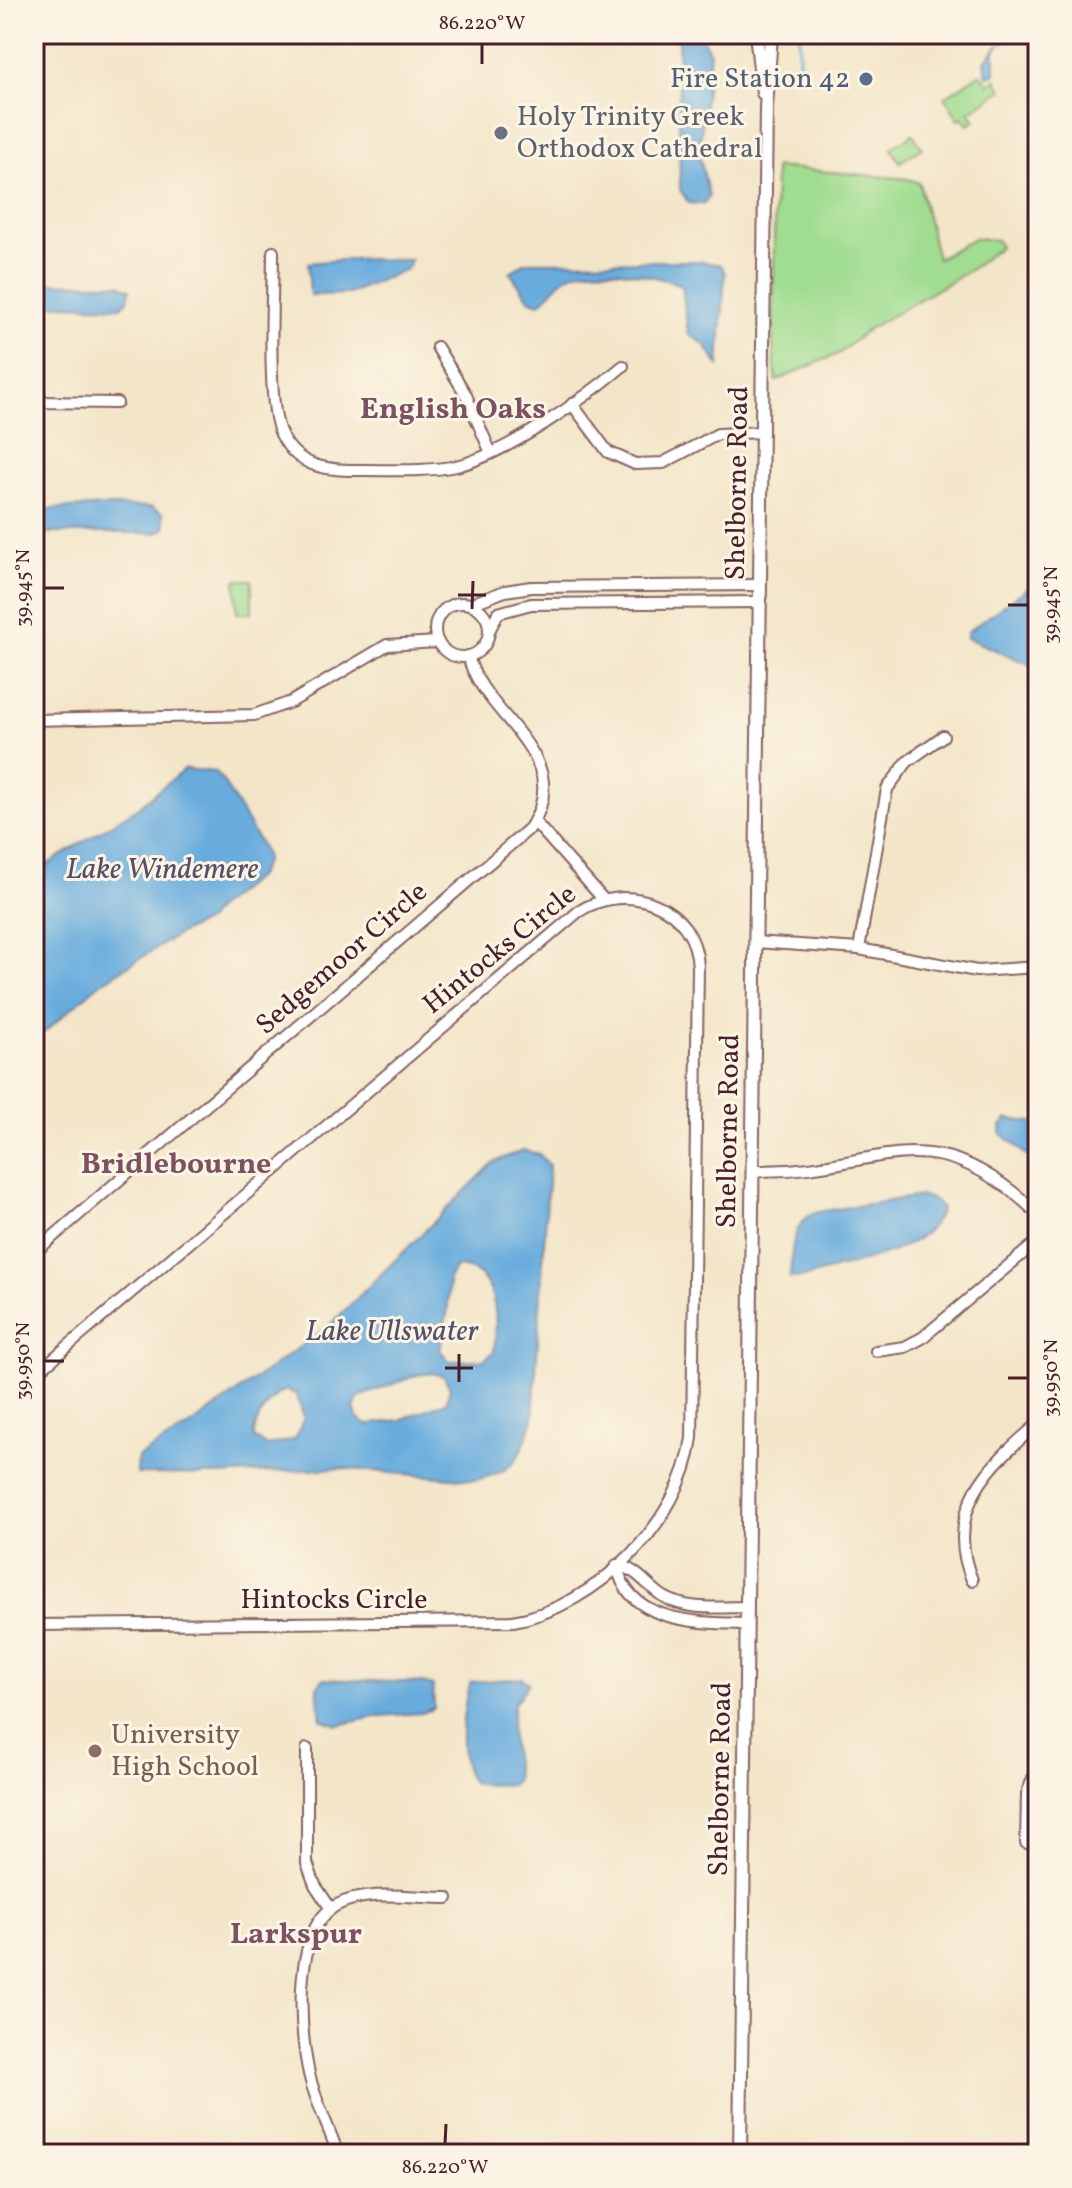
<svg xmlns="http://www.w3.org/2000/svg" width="1072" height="2188" viewBox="0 0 1072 2188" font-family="Vollkorn,serif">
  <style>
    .green { fill: #a1dd91; stroke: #767e5e; stroke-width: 2 }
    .water { fill: #68acdd; stroke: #596684; stroke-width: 2; fill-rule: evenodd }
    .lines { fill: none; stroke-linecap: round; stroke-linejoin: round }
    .stream { stroke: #68acdd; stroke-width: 3 }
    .minor-casing { stroke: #856462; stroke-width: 14 }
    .tertiary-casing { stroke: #856462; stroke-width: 16 }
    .minor { stroke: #fff; stroke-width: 10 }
    .tertiary { stroke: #fff; stroke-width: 12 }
    .ticks { fill: none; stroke: #4a1f2b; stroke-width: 3 }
    .service-dot { fill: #5c6f8a; stroke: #fcf5e5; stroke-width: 3 }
    .worship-dot { fill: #6b7280; stroke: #fcf5e5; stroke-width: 3 }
    .education-dot { fill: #8d6e63; stroke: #fcf5e5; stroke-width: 3 }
    .labels { text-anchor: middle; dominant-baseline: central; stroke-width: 6; stroke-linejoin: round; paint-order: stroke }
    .service-label { font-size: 28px; fill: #4e5e75; stroke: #fcf5e5; text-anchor: end }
    .worship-label { font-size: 28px; fill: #5b616d; stroke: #fcf5e5; text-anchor: start }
    .street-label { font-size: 28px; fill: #4a1f2b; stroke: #fcf5e5 }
    .education-label { font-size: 28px; fill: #785e54; stroke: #fcf5e5; text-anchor: start }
    .neighbourhood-label { font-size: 30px; font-weight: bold; fill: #7c5263; stroke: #fcf5e5 }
    .water-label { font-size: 30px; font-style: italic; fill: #545069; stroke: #fcf5e5 }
    .neatline { fill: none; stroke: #4a1f2b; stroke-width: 3 }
    .ticks-label { font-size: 20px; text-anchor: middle; fill: #4a1f2b }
  </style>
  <rect width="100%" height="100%" fill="#fcf5e5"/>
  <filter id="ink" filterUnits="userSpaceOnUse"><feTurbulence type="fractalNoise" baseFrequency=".0125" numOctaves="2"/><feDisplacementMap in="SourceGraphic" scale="16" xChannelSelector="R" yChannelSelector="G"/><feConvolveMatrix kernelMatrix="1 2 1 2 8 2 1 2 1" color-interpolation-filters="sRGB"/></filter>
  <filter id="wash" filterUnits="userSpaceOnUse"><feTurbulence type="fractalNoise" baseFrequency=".006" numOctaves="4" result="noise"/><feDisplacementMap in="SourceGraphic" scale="32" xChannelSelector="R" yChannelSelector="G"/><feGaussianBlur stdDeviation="1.8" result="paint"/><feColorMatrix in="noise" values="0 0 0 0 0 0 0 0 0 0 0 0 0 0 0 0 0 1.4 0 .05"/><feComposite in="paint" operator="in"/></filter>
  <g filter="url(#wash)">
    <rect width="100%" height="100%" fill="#f3e5c8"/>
    <g class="green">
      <path d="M 981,73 L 988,84 L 996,79 L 1003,90 L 969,112 L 975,121 L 968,125 L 962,117 L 958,119 L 945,97 Z"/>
      <path d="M 913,134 L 922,148 L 900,162 L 891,148 Z"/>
      <path d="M 775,167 L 908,179 L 919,183 L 937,259 L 975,238 L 997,240 L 1000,247 L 970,270 L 867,330 L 840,353 L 776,381 L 773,341 Z"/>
      <path d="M 236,580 L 252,580 L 252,613 L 237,613 Z"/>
    </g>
    <g class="water">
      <path d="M 678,34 L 700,34 L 710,53 L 699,153 L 709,197 L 703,204 L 689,203 L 680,190 Z"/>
      <path d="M 999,45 L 995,51 L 995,74 L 987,76 L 985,61 Z"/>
      <path d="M 353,259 L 411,260 L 407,269 L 348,294 L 310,295 L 308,263 Z"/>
      <path d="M 699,261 L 721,265 L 725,273 L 719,366 L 704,344 L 688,334 L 682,285 C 655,276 593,261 568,276 C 558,282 549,295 540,303 L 530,300 L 510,273 L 525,262 Z"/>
      <path d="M 34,283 L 120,284 L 130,289 L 128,301 L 120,307 L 36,304 Z"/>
      <path d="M 108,506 L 151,507 L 163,513 L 165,528 L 157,533 L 34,533 L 34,510 Z"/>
      <path d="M 1038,581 L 1038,668 L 967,638 L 967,632 Z"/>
      <path d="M 185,769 L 215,772 L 223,781 L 262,847 L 266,859 L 259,875 L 215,910 L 207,921 L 181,933 L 102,982 L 34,1041 L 34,873 L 137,808 Z"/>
      <path d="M 1007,1119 L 1038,1123 L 1038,1165 L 1001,1133 L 1001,1126 Z"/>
      <path d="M 523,1150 L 539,1154 L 549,1165 L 533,1419 C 520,1457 517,1472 474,1480 L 339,1468 L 220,1475 L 137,1474 L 138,1457 L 190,1426 L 329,1326 L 494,1162 ZM 456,1267 C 499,1268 498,1319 494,1352 L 483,1360 L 449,1361 L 440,1350 L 448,1308 L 449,1277 ZM 433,1373 L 444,1376 L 450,1388 L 446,1402 L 400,1420 L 367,1425 L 357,1418 L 354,1407 L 359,1397 L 417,1375 ZM 285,1390 L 296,1394 L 304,1418 L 295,1439 L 267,1446 L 254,1438 C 253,1421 270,1396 285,1390 Z"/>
      <path d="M 921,1196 L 932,1199 L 941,1208 C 929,1255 845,1263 806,1277 L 790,1278 C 792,1253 790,1229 812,1213 Z"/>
      <path d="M 522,1678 L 529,1683 L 514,1704 L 511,1730 L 516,1779 L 512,1785 L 474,1784 C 455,1766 462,1704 471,1682 Z"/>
      <path d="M 323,1679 L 422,1683 L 433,1686 L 434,1708 L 422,1713 L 379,1716 L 338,1725 L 321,1719 L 317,1687 Z"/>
    </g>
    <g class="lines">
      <g class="stream">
        <path d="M 799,34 L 799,69"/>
        <path d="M 999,45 L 1007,40"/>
      </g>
    </g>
  </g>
  <g filter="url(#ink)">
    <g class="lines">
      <defs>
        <g id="minor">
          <path d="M 273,252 C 273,292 266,404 281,434 C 298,470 330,470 364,470 C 394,470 426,472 456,466 C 505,455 584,399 623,366"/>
          <path d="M 437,347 L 465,393 L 491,453"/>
          <path d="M 34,402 L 117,403"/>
          <path d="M 572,404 L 608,452 L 635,464 L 663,463 L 718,434 L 763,432"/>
          <circle cx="462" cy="630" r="27"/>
          <path d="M 471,604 L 505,591 L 531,587 L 760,585"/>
          <path d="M 489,631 L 498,613 L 531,604 L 760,602"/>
          <path d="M 34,720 L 254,715 L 291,702 L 387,645 L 438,642"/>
          <path d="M 534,821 L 603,899"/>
          <path d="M 755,942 L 859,949 L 977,971 L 1038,967"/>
          <path d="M 859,949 L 887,789 L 907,762 L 943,736"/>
          <path d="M 752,1171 C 881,1174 925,1107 1038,1214"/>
          <path d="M 34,1253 L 530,828 C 578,756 483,717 468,656"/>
          <path d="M 876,1351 L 905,1347 L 922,1338 L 1038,1241"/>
          <path d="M 34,1375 L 578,912 C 626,880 696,905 698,967 L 692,1438 C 681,1522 596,1607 513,1621 L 34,1625"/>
          <path d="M 617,1565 C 627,1624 701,1623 747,1624"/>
          <path d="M 617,1565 C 638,1569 646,1586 664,1597 C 688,1611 720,1607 747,1607"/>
          <path d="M 972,1580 C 943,1510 988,1466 1038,1424"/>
          <path d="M 307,1749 L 307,1863 L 315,1885 L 331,1909"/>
          <path d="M 1026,1843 L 1027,1794 L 1038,1765"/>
          <path d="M 338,2154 C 330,2131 319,2108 312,2085 C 299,2042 290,1929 337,1905 C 368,1889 413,1898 447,1898"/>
        </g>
        <g id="tertiary">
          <path d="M 756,34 L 763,93"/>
          <path d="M 740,2154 L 766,108 L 771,34"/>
        </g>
      </defs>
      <use href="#minor" class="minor-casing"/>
      <use href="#tertiary" class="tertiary-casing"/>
      <use href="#minor" class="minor"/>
      <use href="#tertiary" class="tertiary"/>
    </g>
  </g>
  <path class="ticks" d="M 482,64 L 482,44M 44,588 L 64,588M 458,595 L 486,595M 1008,605 L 1028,605M 472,609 L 473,581M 44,1361 L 64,1361M 445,1368 L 473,1368M 1008,1378 L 1028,1378M 459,1382 L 459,1354M 445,2144 L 446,2124"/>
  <circle class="service-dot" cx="866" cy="79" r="8"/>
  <circle class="worship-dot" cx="501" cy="133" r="8"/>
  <circle class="education-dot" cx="95" cy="1751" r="8"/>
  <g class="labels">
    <g class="service-label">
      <text x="850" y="79">Fire Station 42</text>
    </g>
    <g class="worship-label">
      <text x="517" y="117">Holy Trinity Greek<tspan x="517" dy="32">Orthodox Cathedral</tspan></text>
    </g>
    <g class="street-label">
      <text transform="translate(738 483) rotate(-89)">Shelborne Road</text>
      <text transform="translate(500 950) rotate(-39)">Hintocks Circle</text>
      <text transform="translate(342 959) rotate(-41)">Sedgemoor Circle</text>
      <text transform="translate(729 1131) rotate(-89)">Shelborne Road</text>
      <text x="334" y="1600">Hintocks Circle</text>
      <text transform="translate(721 1779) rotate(-89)">Shelborne Road</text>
    </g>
    <g class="education-label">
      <text x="111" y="1735">University<tspan x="111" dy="32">High School</tspan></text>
    </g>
    <g class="neighbourhood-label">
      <text x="453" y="410">English Oaks</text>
      <text x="176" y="1165">Bridlebourne</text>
      <text x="296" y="1935">Larkspur</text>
    </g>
    <g class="water-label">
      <text x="162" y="870">Lake Windemere</text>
      <text x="392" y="1332">Lake Ullswater</text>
    </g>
  </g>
  <rect width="1072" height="2188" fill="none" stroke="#fcf5e5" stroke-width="88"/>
  <rect x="44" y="44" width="984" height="2100" class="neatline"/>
  <g class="ticks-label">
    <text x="482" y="29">86.220°W</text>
    <text transform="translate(22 588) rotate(-90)" y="7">39.945°N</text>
    <text transform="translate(1050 605) rotate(-90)" y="7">39.945°N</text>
    <text transform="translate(22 1361) rotate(-90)" y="7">39.950°N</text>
    <text transform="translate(1050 1378) rotate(-90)" y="7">39.950°N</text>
    <text x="445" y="2173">86.220°W</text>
  </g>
</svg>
